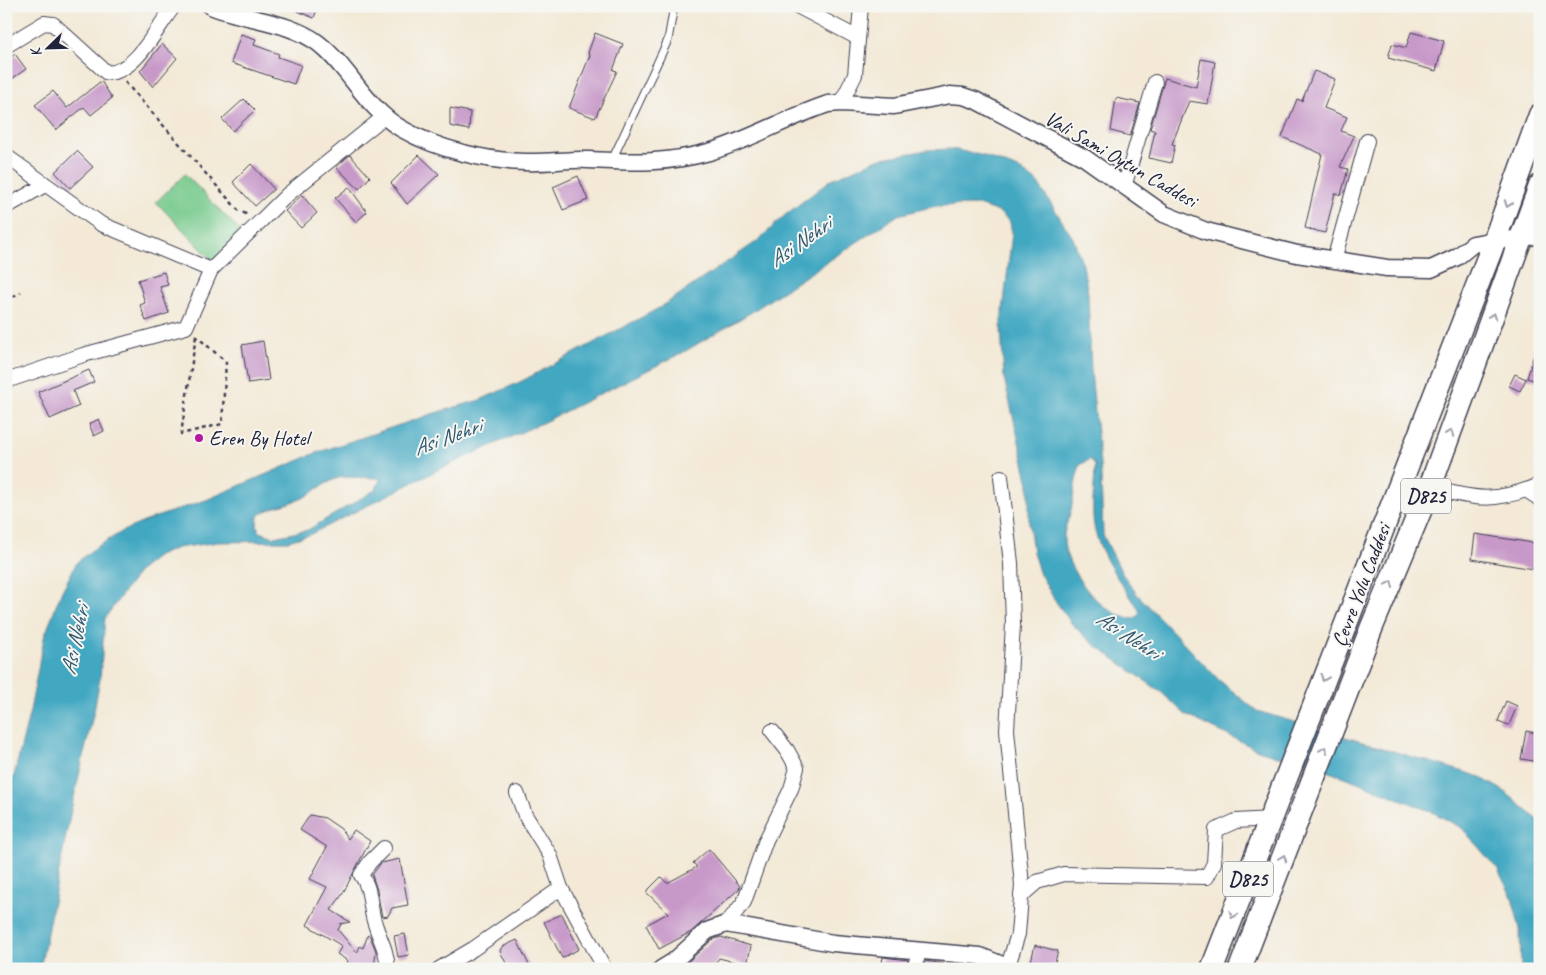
<svg xmlns="http://www.w3.org/2000/svg" width="1546" height="975" viewBox="0 0 1546 975" font-family="Caveat,sans-serif">
  <style>
    .green { fill: #77ca8d; stroke: #4c7664 }
    .water { fill: #42a8c2; stroke: #32657e; fill-rule: evenodd }
    .building { fill: #c799c9 }
    .lines { fill: none; stroke-linecap: round; stroke-linejoin: round }
    .service-casing { stroke: #414052; stroke-width: 9 }
    .minor-casing { stroke: #414052; stroke-width: 16 }
    .tertiary-casing { stroke: #414052; stroke-width: 19 }
    .trunk-casing { stroke: #414052; stroke-width: 25 }
    .path { stroke: #414052; stroke-width: 2.5; stroke-dasharray: 4 4; stroke-linecap: butt }
    .service { stroke: #fff; stroke-width: 7 }
    .minor { stroke: #fff; stroke-width: 14 }
    .tertiary { stroke: #fff; stroke-width: 16 }
    .trunk { stroke: #fff; stroke-width: 22 }
    .oneway { stroke: #9c9ca7 }
    .poi-dot { fill: #b5179e; stroke: #f6f6f2; stroke-width: 2 }
    .labels { text-anchor: middle; dominant-baseline: central; stroke-width: 4; stroke-linejoin: round; paint-order: stroke }
    .shield { fill: #f6f6f2; stroke: #626272; stroke-width: 1 }
    .shield-label { font-size: 20px; font-weight: bold; fill: #22223b }
    .street-label { font-size: 21px; fill: #22223b; stroke: #f6f6f2 }
    .poi-label { font-size: 21px; fill: #22223b; stroke: #f6f6f2; text-anchor: start }
    .water-label { font-size: 22px; font-style: italic; fill: #2f5871; stroke: #f6f6f2 }
  </style>
  <rect width="100%" height="100%" fill="#f6f6f2"/>
  <filter id="ink" filterUnits="userSpaceOnUse"><feTurbulence type="fractalNoise" baseFrequency=".02" numOctaves="2"/><feDisplacementMap in="SourceGraphic" scale="10" xChannelSelector="R" yChannelSelector="G"/><feConvolveMatrix kernelMatrix="1 2 1 2 8 2 1 2 1" color-interpolation-filters="sRGB"/></filter>
  <filter id="wash" filterUnits="userSpaceOnUse"><feTurbulence type="fractalNoise" baseFrequency=".0096" numOctaves="4" result="noise"/><feDisplacementMap in="SourceGraphic" scale="20" xChannelSelector="R" yChannelSelector="G"/><feGaussianBlur stdDeviation="1.12" result="paint"/><feColorMatrix in="noise" values="0 0 0 0 0 0 0 0 0 0 0 0 0 0 0 0 0 1.4 0 .05"/><feComposite in="paint" operator="in"/></filter>
  <g filter="url(#wash)">
    <rect width="100%" height="100%" fill="#f3e9d6"/>
    <path class="green" d="M 185,174 L 242,233 L 213,261 L 156,202 Z"/>
    <path class="water" d="M 952,149 L 984,156 L 1021,170 L 1037,182 L 1073,238 L 1083,265 L 1088,294 L 1091,371 L 1101,475 L 1103,535 L 1123,575 L 1137,594 L 1219,680 L 1257,711 L 1478,776 L 1504,791 L 1536,818 L 1540,823 L 1540,969 L 1521,969 L 1520,929 L 1512,897 L 1498,870 L 1462,828 L 1432,812 L 1345,777 L 1258,750 L 1186,715 L 1161,692 L 1092,643 L 1072,624 L 1054,599 L 1039,572 L 1033,552 L 1029,523 L 1029,484 L 1004,378 L 1001,328 L 1012,233 L 1010,222 L 999,212 L 978,205 L 936,206 L 898,215 L 750,313 L 682,353 L 544,422 L 440,469 L 309,535 L 288,541 L 218,542 L 177,548 L 158,556 L 139,571 L 105,618 L 100,679 L 94,711 L 71,810 L 40,969 L 6,969 L 6,808 L 30,711 L 44,638 L 60,595 L 77,562 L 92,550 L 123,531 L 153,518 L 206,500 L 316,453 L 438,412 L 480,400 L 520,382 L 661,307 L 759,240 L 784,216 L 832,179 L 878,159 L 927,150 ZM 1090,459 L 1095,465 C 1095,486 1090,510 1095,531 C 1102,558 1121,584 1137,606 L 1140,613 L 1135,618 C 1103,620 1062,567 1064,537 C 1064,528 1069,519 1071,510 C 1074,495 1075,480 1080,465 ZM 342,477 L 378,478 L 380,480 L 376,489 L 365,496 L 308,530 L 274,537 L 260,532 L 257,526 L 258,516 C 272,506 288,505 303,498 C 317,490 325,482 342,477 Z"/>
    <g id="blocks">
      <g class="building">
        <path d="M 286,6 L 318,6 L 314,18 Z"/>
        <path d="M 1411,32 L 1444,41 L 1436,71 L 1388,58 L 1392,44 L 1406,48 Z"/>
        <path d="M 595,33 L 623,44 L 613,70 L 617,71 L 595,118 L 569,108 L 590,55 L 588,53 Z"/>
        <path d="M 241,34 L 256,39 L 254,45 L 279,54 L 278,57 L 301,65 L 294,84 L 231,63 Z"/>
        <path d="M 162,44 L 177,58 L 153,87 L 140,71 Z"/>
        <path d="M 15,54 L 26,69 L 6,83 L 6,60 Z"/>
        <path d="M 1201,59 L 1215,62 L 1208,104 L 1189,101 L 1172,144 L 1175,145 L 1171,163 L 1149,158 L 1155,131 L 1150,129 L 1165,78 L 1196,87 Z"/>
        <path d="M 1314,71 L 1335,79 L 1324,108 L 1347,117 L 1341,131 L 1354,136 L 1340,167 L 1348,169 L 1341,195 L 1335,193 L 1325,233 L 1305,228 L 1322,154 L 1282,137 L 1297,99 L 1302,101 Z"/>
        <path d="M 101,81 L 112,98 L 91,115 L 84,107 L 56,130 L 35,105 L 53,91 L 67,108 Z"/>
        <path d="M 1116,98 L 1140,103 L 1130,136 L 1111,131 Z"/>
        <path d="M 244,99 L 255,110 L 233,131 L 222,119 Z"/>
        <path d="M 450,108 L 470,112 L 469,130 L 450,126 Z"/>
        <path d="M 77,151 L 93,167 L 70,188 L 55,172 Z"/>
        <path d="M 350,155 L 370,177 L 359,189 L 336,167 Z"/>
        <path d="M 419,155 L 439,174 L 407,204 L 391,183 Z"/>
        <path d="M 251,164 L 274,189 L 255,206 L 233,182 Z"/>
        <path d="M 578,176 L 588,200 L 563,210 L 553,187 Z"/>
        <path d="M 349,187 L 367,212 L 356,222 L 335,198 Z"/>
        <path d="M 302,195 L 317,213 L 301,228 L 285,211 Z"/>
        <path d="M 164,272 L 168,285 L 160,287 L 169,313 L 146,321 L 140,305 L 145,303 L 138,280 Z"/>
        <path d="M 263,341 L 269,380 L 248,383 L 242,345 Z"/>
        <path d="M 1537,345 L 1540,346 L 1540,382 L 1527,378 Z"/>
        <path d="M 89,370 L 94,382 L 73,391 L 79,406 L 50,419 L 38,392 Z"/>
        <path d="M 1515,374 L 1526,379 L 1520,391 L 1509,386 Z"/>
        <path d="M 99,419 L 104,431 L 94,436 L 89,424 Z"/>
        <path d="M 1475,534 L 1540,544 L 1540,570 L 1472,559 Z"/>
        <path d="M 1506,701 L 1517,706 L 1509,725 L 1498,721 Z"/>
        <path d="M 1526,731 L 1540,734 L 1540,762 L 1521,759 Z"/>
        <path d="M 310,815 L 325,818 L 341,829 L 348,839 L 354,830 L 370,841 L 342,895 L 331,910 L 350,922 L 340,924 L 341,924 L 338,930 L 357,953 L 360,946 L 363,948 L 368,935 L 370,936 L 376,951 L 374,969 L 343,969 L 348,961 L 337,954 L 342,946 L 307,925 L 327,887 L 310,879 L 327,847 L 300,830 Z"/>
        <path d="M 709,849 L 740,886 L 739,889 L 691,932 L 659,949 L 646,925 L 668,913 L 646,892 L 661,877 L 667,883 L 697,867 L 693,863 Z"/>
        <path d="M 400,859 L 408,905 L 392,908 L 388,916 L 382,917 L 377,890 L 372,875 L 381,863 Z"/>
        <path d="M 562,914 L 579,949 L 562,958 L 544,922 Z"/>
        <path d="M 405,934 L 409,955 L 398,957 L 394,936 Z"/>
        <path d="M 721,937 L 751,946 L 747,965 L 719,958 L 711,969 L 680,969 L 712,940 Z"/>
        <path d="M 517,940 L 531,969 L 509,969 L 500,951 L 502,947 Z"/>
        <path d="M 1035,945 L 1058,951 L 1053,969 L 1029,969 Z"/>
        <path d="M 883,957 L 908,960 L 905,969 L 881,969 Z"/>
        <path d="M 925,961 L 944,964 L 944,969 L 923,969 Z"/>
      </g>
    </g>
  </g>
  <g filter="url(#ink)">
    <use href="#blocks" fill-opacity="0" stroke="#414052" stroke-width="1"/>
    <g class="lines">
      <defs>
        <path id="service" d="M 612,160 L 668,40 L 674,6"/>
        <g id="minor">
          <path d="M 797,6 L 858,38"/>
          <path d="M 6,46 L 44,23 L 53,24 L 107,73 C 136,73 157,27 174,6"/>
          <path d="M 841,103 L 855,75 L 861,6"/>
          <path d="M 6,156 L 101,224 L 211,270"/>
          <path d="M 1124,187 L 1155,82"/>
          <path d="M 6,207 L 45,185"/>
          <path d="M 1334,260 L 1367,141"/>
          <path d="M 6,381 L 83,355 L 186,327 L 211,270 L 287,195 L 385,116"/>
          <path d="M 1001,477 L 1011,563 L 1013,624 L 1007,730 L 1022,885 L 1018,934 L 1008,966"/>
          <path d="M 1430,487 C 1475,500 1495,503 1540,485"/>
          <path d="M 1526,490 L 1540,499"/>
          <path d="M 517,793 L 525,815 L 550,855 L 561,888"/>
          <path d="M 384,848 L 370,862 L 361,875 C 372,889 369,908 375,924 C 381,943 386,947 388,969"/>
          <path d="M 1021,896 L 1037,882 L 1064,874 L 1207,877 L 1214,863 L 1216,830 L 1236,821 L 1271,819"/>
          <path d="M 726,924 L 744,902 L 766,840 L 791,789 L 797,768 L 787,750 L 772,731"/>
          <path d="M 439,969 L 473,949 L 561,888 L 605,969"/>
          <path d="M 914,969 L 919,952"/>
        </g>
        <g id="tertiary">
          <path d="M 211,6 C 245,20 289,21 318,43 C 350,68 366,109 402,129 C 437,149 485,161 525,162 C 547,163 568,159 589,160 C 633,162 666,164 709,152 C 750,140 788,117 828,104 L 841,103 L 894,106 L 950,95 L 963,96 L 975,100 L 1085,158 L 1164,214 L 1206,231 L 1297,254 L 1387,268 L 1431,269 L 1457,257 L 1473,244 L 1495,240 L 1520,239 L 1540,235"/>
          <path d="M 661,969 L 674,961 L 707,931 L 726,924 L 833,943 L 980,956 L 1012,969"/>
        </g>
        <g id="trunk">
          <path d="M 1212,969 L 1491,250 L 1540,115"/>
          <path d="M 1240,969 L 1371,629 L 1430,487 L 1540,186"/>
        </g>
      </defs>
      <use href="#service" class="service-casing"/>
      <use href="#minor" class="minor-casing"/>
      <use href="#tertiary" class="tertiary-casing"/>
      <use href="#trunk" class="trunk-casing"/>
      <g class="path">
        <path d="M 125,82 L 238,210 L 248,215"/>
        <path d="M 6,301 L 21,292"/>
        <path d="M 195,335 L 226,362 L 222,424 L 181,434 L 196,336"/>
      </g>
      <use href="#service" class="service"/>
      <use href="#minor" class="minor"/>
      <use href="#tertiary" class="tertiary"/>
      <use href="#trunk" class="trunk"/>
    </g>
    <defs><path id="oneway-chevron" d="M-2-3.5L2.5 0L-2 3.5" fill="none" stroke-width="1.6" stroke-linecap="round" stroke-linejoin="round" transform="scale(1.25)"/></defs>
    <g class="oneway">
      <use href="#oneway-chevron" transform="translate(1508 204) rotate(110)"/>
      <use href="#oneway-chevron" transform="translate(1493 316) rotate(-70)"/>
      <use href="#oneway-chevron" transform="translate(1450 433) rotate(-70)"/>
      <use href="#oneway-chevron" transform="translate(1390 584) rotate(-67)"/>
      <use href="#oneway-chevron" transform="translate(1324 678) rotate(112)"/>
      <use href="#oneway-chevron" transform="translate(1324 750) rotate(-69)"/>
      <use href="#oneway-chevron" transform="translate(1283 858) rotate(-69)"/>
      <use href="#oneway-chevron" transform="translate(1233 915) rotate(112)"/>
    </g>
  </g>
  <circle class="poi-dot" cx="199" cy="438" r="5"/>
  <g class="labels">
    <g class="shield">
      <rect x="1401" y="478.5" width="50" height="35" rx="4"/>
      <rect x="1223" y="861.5" width="50" height="35" rx="4"/>
    </g>
    <g class="shield-label">
      <text x="1426" y="496">D825</text>
      <text x="1248" y="879">D825</text>
    </g>
    <g class="street-label">
      <text transform="translate(1121 159) rotate(30)">Vali Sami Oytun Caddesi</text>
      <text transform="translate(1361 585) rotate(-69)">Çevre Yolu Caddesi</text>
    </g>
    <g class="poi-label">
      <text x="209" y="438">Eren By Hotel</text>
    </g>
    <g class="water-label">
      <text transform="translate(800 242) rotate(-35)">Asi Nehri</text>
      <text transform="translate(447 437) rotate(-20)">Asi Nehri</text>
      <text transform="translate(1128 635) rotate(33)">Asi Nehri</text>
      <text transform="translate(75 640) rotate(-78)">Asi Nehri</text>
    </g>
  </g>
  <rect width="1546" height="975" fill="none" stroke="#f6f6f2" stroke-width="25"/>
  <g transform="translate(48 48) rotate(247)" stroke="#f6f6f2" stroke-width="4" paint-order="stroke">
  <path d="M0-4L9 19L0 12L-9 19Z" fill="#22223b"/>
  <text y="-8" font-size="14" font-weight="bold" text-anchor="middle" fill="#22223b">K</text>
  </g>
</svg>
